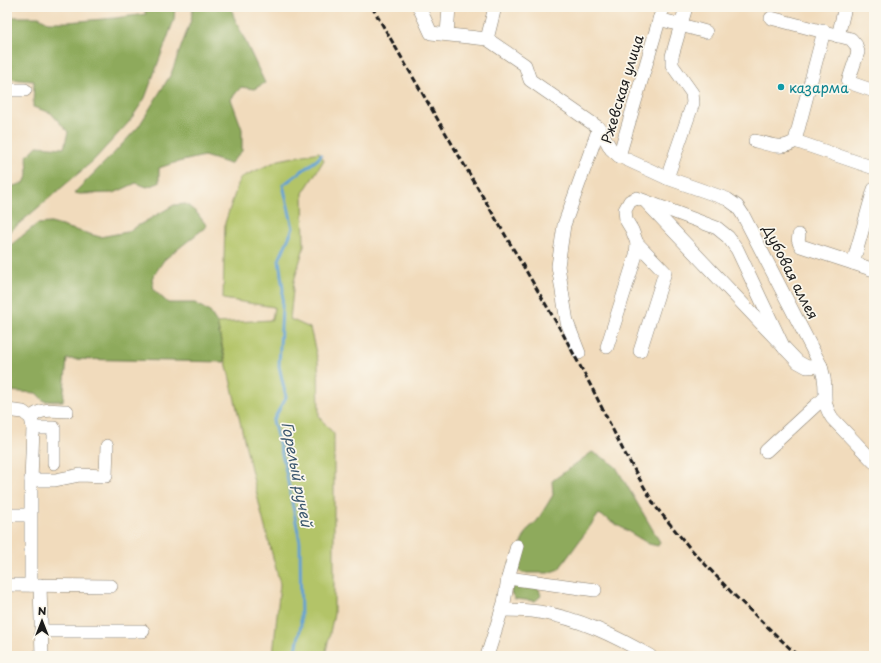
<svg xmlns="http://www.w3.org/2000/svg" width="881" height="663" viewBox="0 0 881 663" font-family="'Playpen Sans',sans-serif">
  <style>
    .green { fill: #b3c467; stroke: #687042 }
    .forest { fill: #8eaa5c; stroke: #55633c }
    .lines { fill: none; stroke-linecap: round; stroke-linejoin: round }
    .stream { stroke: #60a0d3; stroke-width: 3 }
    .minor-casing { stroke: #867c6c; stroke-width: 14 }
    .minor { stroke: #fff; stroke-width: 13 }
    .rail { stroke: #1c1c1c; stroke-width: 3; stroke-dasharray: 6 3; stroke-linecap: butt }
    .culture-dot { fill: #0f9aa8; stroke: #fbf7ec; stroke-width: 1.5 }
    .labels { text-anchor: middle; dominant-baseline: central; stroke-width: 3.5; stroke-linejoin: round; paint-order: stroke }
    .culture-label { font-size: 14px; fill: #0d838f; stroke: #fbf7ec; text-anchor: start }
    .street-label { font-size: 14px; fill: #1c1c1c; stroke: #fbf7ec }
    .water-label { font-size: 15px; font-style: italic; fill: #3b576e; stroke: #fbf7ec }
  </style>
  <rect width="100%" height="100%" fill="#fbf7ec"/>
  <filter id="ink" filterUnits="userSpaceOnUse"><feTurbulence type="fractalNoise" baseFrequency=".025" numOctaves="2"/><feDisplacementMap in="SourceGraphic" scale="8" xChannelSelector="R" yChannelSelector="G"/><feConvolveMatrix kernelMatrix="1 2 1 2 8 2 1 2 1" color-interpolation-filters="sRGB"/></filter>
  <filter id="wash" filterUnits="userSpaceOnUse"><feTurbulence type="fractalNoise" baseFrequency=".012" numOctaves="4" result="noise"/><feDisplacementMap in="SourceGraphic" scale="16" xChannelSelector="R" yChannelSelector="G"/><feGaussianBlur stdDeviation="0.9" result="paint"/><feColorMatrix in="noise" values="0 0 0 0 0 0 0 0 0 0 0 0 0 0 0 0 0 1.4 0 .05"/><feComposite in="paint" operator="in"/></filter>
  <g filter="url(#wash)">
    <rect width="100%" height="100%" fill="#f1dbbc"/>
    <path class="green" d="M 319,152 L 324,160 L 303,193 L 304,247 L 294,281 L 290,319 L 310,328 L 318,361 L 319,417 L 334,434 L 334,614 L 325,656 L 273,656 L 280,584 L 262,516 L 217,323 L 272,320 L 274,307 L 223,299 L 225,223 L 240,178 L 279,160 Z"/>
    <g class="forest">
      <path d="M 143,7 L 175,7 L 174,20 L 145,98 L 129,122 L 93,161 L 7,234 L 7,188 L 24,183 L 28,174 L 27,156 L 37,146 L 64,148 L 68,132 L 51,113 L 33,107 L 34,81 L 7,79 L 7,17 L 39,17 L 48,22 L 68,22 L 115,18 L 146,14 Z"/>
      <path d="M 193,7 L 231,7 L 234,17 L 265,83 L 254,89 L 241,87 L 231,99 L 242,129 L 242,151 L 230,164 L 204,156 L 174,163 L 159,168 L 159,183 L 147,187 L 136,183 L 114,193 L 80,194 L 74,193 L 114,153 L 139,126 L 171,74 L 191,20 Z"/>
      <path d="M 186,204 L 197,213 L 207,226 L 164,260 L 152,278 L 154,290 L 168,303 L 195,303 L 210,312 L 217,323 L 225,362 L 67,359 L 63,401 L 44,401 L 36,393 L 7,391 L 7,248 L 37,224 L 51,223 L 100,237 L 127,232 L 174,205 Z"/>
      <path d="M 592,452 L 607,460 L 616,467 L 660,542 L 658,546 L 649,544 L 599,514 L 559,569 L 548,573 L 522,573 L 516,568 L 521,543 L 528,529 L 537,521 L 553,495 L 552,481 Z"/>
      <path d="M 515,584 L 535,586 L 539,589 L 541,596 L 535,601 L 515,599 L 511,593 L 512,586 Z"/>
    </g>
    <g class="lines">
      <path class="stream" d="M 295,656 L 301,625 L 300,542 L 284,462 L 273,421 L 286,397 L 279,366 L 283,289 L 279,260 L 293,228 L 283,185 L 318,159 L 321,155"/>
    </g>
  </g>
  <g filter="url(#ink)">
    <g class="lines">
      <defs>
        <g id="minor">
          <path d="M 419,7 L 431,33 L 487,39 L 525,65 L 530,80 L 599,128 L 611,149 L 619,156 L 667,178 L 727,199 L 737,206 L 743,215 L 821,366 C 822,370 823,374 824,378 C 827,395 821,401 832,418 L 874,462"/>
          <path d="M 771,18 L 851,39 L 856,45 L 858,52 L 848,82 L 874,91"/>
          <path d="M 659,19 L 706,32"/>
          <path d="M 447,34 L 449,7"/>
          <path d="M 838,36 L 845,7"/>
          <path d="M 487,39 L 495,7"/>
          <path d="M 7,90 L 25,90"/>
          <path d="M 755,141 C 770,144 781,151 795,141 L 824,31"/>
          <path d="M 795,141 L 874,168"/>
          <path d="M 619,156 L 663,7"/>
          <path d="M 667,178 L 693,103 L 692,93 L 672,65 L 672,56 L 686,7"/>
          <path d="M 874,189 L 853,263 L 874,270"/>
          <path d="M 647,203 L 798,362 L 807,367 L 821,366"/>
          <path d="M 799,235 C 798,240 798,242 801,246 L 853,263"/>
          <path d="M 607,347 L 636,255 L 637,243"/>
          <path d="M 640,351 L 665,272 L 637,243 L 632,230 L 626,220 L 625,210 L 630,201 L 637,198 L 717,228 L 728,237 L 737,249 L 784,348"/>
          <path d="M 579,353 L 567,322 L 558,266 L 564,225 L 599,128"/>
          <path d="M 7,410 L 23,412 L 31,418 L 33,428 L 31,480 L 31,585"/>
          <path d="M 31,418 C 41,407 53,411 67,411"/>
          <path d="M 33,428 L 54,428 L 54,463"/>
          <path d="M 766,451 L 816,405 L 824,399"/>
          <path d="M 31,480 L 55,480 L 80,475 L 106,476 L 107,446"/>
          <path d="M 7,515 L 30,515"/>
          <path d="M 508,578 L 595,590"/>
          <path d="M 7,585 L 111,586"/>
          <path d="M 40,585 L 42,656"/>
          <path d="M 502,610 C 514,610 527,610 539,612 C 579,618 615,636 650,656"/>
          <path d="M 41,631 L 143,631"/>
          <path d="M 487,656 L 504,603 L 508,578 L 517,546"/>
        </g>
      </defs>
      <use href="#minor" class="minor-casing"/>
      <use href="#minor" class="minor"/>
      <path class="rail" d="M 372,7 L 563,334 L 592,388 L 623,450 L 655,506 L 689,547 L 733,594 L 798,656"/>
    </g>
  </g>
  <circle class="culture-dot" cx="781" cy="87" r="4"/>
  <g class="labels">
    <g class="culture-label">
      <text x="789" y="87">казарма</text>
    </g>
    <g class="street-label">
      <text transform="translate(622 89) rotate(-73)">Ржевская улица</text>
      <text transform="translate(791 272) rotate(63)">Дубовая аллея</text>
    </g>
    <g class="water-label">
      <text transform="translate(298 474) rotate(79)">Горелый ручей</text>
    </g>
  </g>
  <rect width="881" height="663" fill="none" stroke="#fbf7ec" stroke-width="24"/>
  <g transform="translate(42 621)" stroke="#fbf7ec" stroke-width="3" paint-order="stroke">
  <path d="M0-3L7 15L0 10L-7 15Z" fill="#1c1c1c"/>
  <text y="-6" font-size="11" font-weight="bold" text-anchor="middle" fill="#1c1c1c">N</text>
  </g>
</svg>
